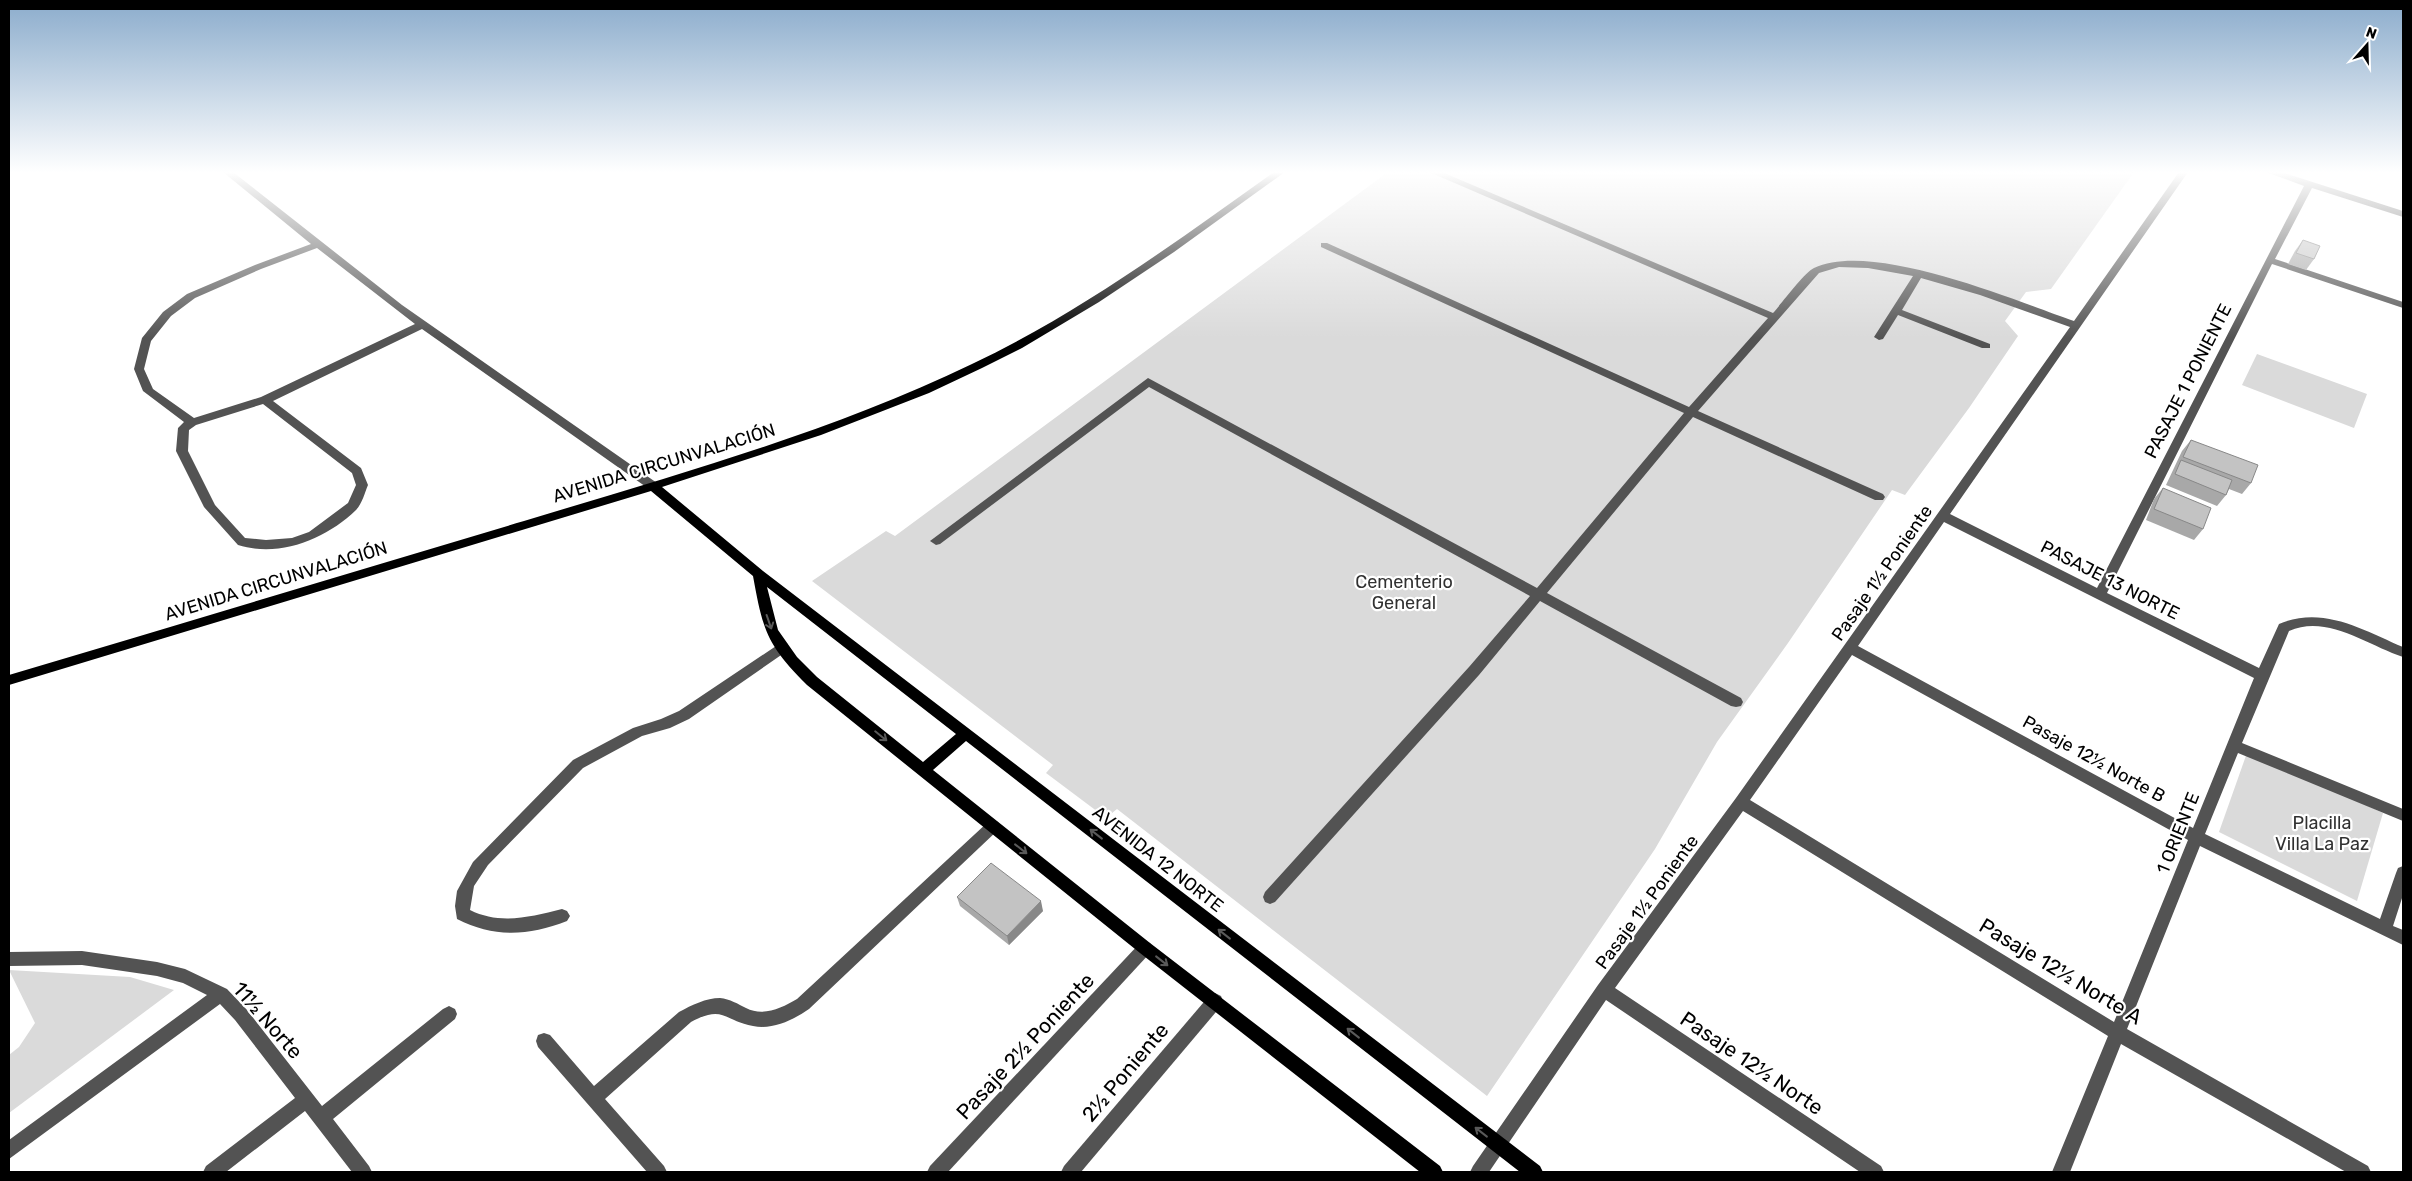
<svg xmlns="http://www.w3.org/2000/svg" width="2412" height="1181" viewBox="0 0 2412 1181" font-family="Rubik,sans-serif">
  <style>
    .green { fill: #dadada }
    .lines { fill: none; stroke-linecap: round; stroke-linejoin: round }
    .minor { fill: #535353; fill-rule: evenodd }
    .major { fill: #000; fill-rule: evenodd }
    .wall { fill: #a8a8a8 }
    .shaded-wall { fill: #888 }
    .building { fill: #c3c3c3; stroke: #888 }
    .oneway { stroke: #595959 }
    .labels { text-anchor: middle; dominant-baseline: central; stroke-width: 4.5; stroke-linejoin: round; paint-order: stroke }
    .street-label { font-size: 18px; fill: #000; stroke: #fff }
    .park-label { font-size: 18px; fill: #313131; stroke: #fff }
    .near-street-label { font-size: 21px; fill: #000; stroke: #fff }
  </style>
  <rect width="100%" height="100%" fill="#fff"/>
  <g class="green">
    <path d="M 1388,172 L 2134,172 L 2051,289 L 2026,292 L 2005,321 L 2018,336 L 1969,408 L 1905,495 L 1892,490 L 1788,643 L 1717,742 L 1655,849 L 1487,1096 L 1117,809 L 1106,818 L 1046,773 L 1053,765 L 812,581 L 886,531 L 895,536 Z"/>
    <path d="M 2257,354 L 2367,394 L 2354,428 L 2242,385 Z"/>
    <path d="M 2248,750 L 2383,813 L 2357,901 L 2219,832 Z"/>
    <path d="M 9,970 L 130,977 L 174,990 L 9,1113 L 9,1055 L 19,1047 L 35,1023 Z"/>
  </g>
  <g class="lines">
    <g class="minor">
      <path d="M 223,172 L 233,172 L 402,305 L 657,483 L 659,486 L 657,489 L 649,489 L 422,329 L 273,401 L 361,468 L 368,485 C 365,492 362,504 356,510 C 326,539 280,558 238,545 L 204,507 L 176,451 L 178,428 L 184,422 L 143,391 L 134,369 L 142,338 L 163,312 L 187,294 L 255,265 L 311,244 ZM 317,248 L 415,324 L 261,397 L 194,418 L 153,389 L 144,369 L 151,341 L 171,316 L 195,298 L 261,269 ZM 263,404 L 352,473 L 356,485 L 348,503 L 309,532 L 292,538 L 266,540 L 245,538 L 215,505 L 188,451 L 189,430 L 196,425 Z"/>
      <path d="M 1429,172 L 1442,172 L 1773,313 C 1782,303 1804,273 1814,268 C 1872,240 2014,300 2074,321 L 2179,172 L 2188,172 L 1950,514 L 2097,588 L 2304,186 L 2266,172 L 2281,172 L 2403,211 L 2403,217 L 2312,188 L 2275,259 L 2403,302 L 2403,308 L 2272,264 L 2107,593 L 2259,668 L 2279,624 C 2323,605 2363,630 2403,647 L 2403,657 C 2367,645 2327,614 2289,631 L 2242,743 L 2403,809 L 2403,821 L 2238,753 L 2205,834 L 2380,919 L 2396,873 L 2398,868 L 2403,866 L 2403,895 L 2393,926 L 2403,930 L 2403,945 L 2200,846 L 2127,1029 L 2368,1166 L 2371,1172 L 2346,1172 L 2121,1044 L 2070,1172 L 2052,1172 L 2108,1036 L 1743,811 L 1615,988 L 1881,1166 L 1884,1172 L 1860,1172 L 1606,1000 L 1489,1172 L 1470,1172 L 1473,1166 L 1598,985 L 1736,798 L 2070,327 L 1980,295 L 1921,278 L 1902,310 L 1990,344 L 1990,348 L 1982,348 L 1898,315 L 1883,339 L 1879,340 L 1874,337 L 1913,276 L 1868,268 L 1839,267 L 1819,273 L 1698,411 L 1883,494 L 1885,497 L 1883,500 L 1875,500 L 1693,417 L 1547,593 L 1741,698 L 1743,702 L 1741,706 L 1736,707 L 1731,706 L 1540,601 L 1479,675 L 1275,902 L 1270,904 L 1265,902 L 1263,897 L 1265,892 L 1469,667 L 1530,596 L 1149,387 L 940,544 L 936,545 L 930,541 L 1148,378 L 1537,588 L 1684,413 L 1321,247 L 1321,243 L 1327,243 L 1689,407 L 1768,318 ZM 1944,522 L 2254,678 L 2193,828 L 1858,646 ZM 1852,655 L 2188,840 L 2114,1022 L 1750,800 Z"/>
      <path d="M 782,642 L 787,643 L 788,647 L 787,651 L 689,719 L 670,728 L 642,736 L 583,768 L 488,865 L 474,886 L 470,910 C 500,925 530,917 562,909 L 567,911 L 570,916 L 567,921 C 528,936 494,938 457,919 L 455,906 L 457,891 L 473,862 L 573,760 L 633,728 L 661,719 L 679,711 Z"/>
      <path d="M 993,820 L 998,822 L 1000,826 L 998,830 L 809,1009 C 793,1020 773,1030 753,1026 C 724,1021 724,1004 691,1022 L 605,1099 L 664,1166 L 667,1172 L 647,1172 L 538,1047 L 536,1041 L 538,1035 L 544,1033 L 550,1035 L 594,1086 L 679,1012 C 692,1005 706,998 720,998 C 730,999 738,1004 746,1008 C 763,1017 782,1008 797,999 L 988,822 Z"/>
      <path d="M 1145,941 L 1150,943 L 1153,948 L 1150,953 L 948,1172 L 927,1172 L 930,1166 L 1140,943 Z"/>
      <path d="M 82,951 L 157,962 L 185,969 L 227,989 L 247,1010 L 322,1106 L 443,1009 L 449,1006 L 455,1009 L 457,1014 L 455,1019 L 333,1119 L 369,1166 L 372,1172 L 352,1172 L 305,1111 L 226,1172 L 203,1172 L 206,1166 L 295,1098 L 235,1020 L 220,1004 L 9,1159 L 9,1140 L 207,995 L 183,983 L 157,976 L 82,965 L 9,966 L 9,952 Z"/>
      <path d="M 1215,993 L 1221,996 L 1223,1001 L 1221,1006 L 1081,1172 L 1061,1172 L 1064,1166 L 1209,996 Z"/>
    </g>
    <path class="major" d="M 1274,172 L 1285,172 L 1174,252 L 1099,302 L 1022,348 L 982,368 L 929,393 L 821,435 L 662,487 L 763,571 L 1540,1166 L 1543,1172 L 1520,1172 L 966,741 L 933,770 L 1150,943 L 1440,1166 L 1443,1172 L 1420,1172 L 1140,953 L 807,685 C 767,645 763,631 753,576 L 651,491 L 9,685 L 9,675 C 181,624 352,572 524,521 C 675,475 829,433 972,364 C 1080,313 1177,241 1274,172 ZM 767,587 L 956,734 L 923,762 L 817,677 L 797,657 L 778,630 Z"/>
  </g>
  <g class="wall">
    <path d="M 2303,240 L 2314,259 L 2306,270 L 2288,264 L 2295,251 Z"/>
    <path d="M 2191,440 L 2251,483 L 2242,494 L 2229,489 L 2226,495 L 2217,506 L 2166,485 L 2182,451 Z"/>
    <path d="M 2163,488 L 2203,529 L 2194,540 L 2146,520 L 2154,499 Z"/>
    <path d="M 957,897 L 1043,911 L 1009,945 L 960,906 Z"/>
  </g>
  <path class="shaded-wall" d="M 1041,901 L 1043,911 L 1009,945 L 1007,936 Z"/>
  <g class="building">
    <path d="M 2303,240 L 2320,246 L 2314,259 L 2296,253 Z"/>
    <path d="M 2191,440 L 2258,465 L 2251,483 L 2183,457 Z"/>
    <path d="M 2181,460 L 2232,480 L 2226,495 L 2175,474 Z"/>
    <path d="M 2163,488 L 2211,508 L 2203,529 L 2154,509 Z"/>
    <path d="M 991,863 L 1041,901 L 1007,936 L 957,897 Z"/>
  </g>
  <defs><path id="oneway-shaft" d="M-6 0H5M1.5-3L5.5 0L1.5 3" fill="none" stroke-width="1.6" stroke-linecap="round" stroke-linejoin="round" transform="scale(1.25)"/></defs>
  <g class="oneway">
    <use href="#oneway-shaft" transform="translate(769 622) rotate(71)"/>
    <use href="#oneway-shaft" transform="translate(881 736) rotate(39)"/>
    <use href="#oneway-shaft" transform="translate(1096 834) rotate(-142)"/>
    <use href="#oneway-shaft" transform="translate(1021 849) rotate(38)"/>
    <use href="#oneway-shaft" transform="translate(1224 934) rotate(-142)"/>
    <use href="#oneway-shaft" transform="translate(1162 961) rotate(38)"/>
    <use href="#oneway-shaft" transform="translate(1353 1033) rotate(-142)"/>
    <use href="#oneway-shaft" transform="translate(1481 1132) rotate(-142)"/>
  </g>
  <linearGradient id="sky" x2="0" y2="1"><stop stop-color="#8baccc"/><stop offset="0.51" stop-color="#fff"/><stop offset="1" stop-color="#fff" stop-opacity="0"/></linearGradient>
  <rect width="2412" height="338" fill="url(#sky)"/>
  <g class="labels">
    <g class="street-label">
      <text transform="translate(2188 381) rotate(-63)">PASAJE 1 PONIENTE</text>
      <text transform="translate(664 463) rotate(-17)">AVENIDA CIRCUNVALACIÓN</text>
      <text transform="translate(1882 573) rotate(-55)">Pasaje 1½ Poniente</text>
      <text transform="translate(2110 580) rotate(27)">PASAJE 13 NORTE</text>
      <text transform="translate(276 581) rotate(-17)">AVENIDA CIRCUNVALACIÓN</text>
      <text transform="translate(2094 759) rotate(29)">Pasaje 12½ Norte B</text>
      <text transform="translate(2178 833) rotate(-68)">1 ORIENTE</text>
      <text transform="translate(1158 859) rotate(38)">AVENIDA 12 NORTE</text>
      <text transform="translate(1647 902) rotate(-54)">Pasaje 1½ Poniente</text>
    </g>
    <g class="park-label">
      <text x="1404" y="582">Cementerio<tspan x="1404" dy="21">General</tspan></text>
      <text x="2322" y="823">Placilla<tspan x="2322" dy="21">Villa La Paz</tspan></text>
    </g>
    <g class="near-street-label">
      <text transform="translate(2061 971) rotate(31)">Pasaje 12½ Norte A</text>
      <text transform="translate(268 1020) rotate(49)">11½ Norte</text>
      <text transform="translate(1025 1046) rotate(-47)">Pasaje 2½ Poniente</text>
      <text transform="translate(1752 1063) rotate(34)">Pasaje 12½ Norte</text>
      <text transform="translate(1125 1072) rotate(-50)">2½ Poniente</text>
    </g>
  </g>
  <rect width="2412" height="1181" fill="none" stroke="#000000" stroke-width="20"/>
  <g transform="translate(2367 45) rotate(20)" stroke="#ffffff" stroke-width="4" paint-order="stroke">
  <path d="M0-4L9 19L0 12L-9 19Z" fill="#000000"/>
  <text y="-8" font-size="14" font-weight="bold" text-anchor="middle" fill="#000000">N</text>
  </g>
</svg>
